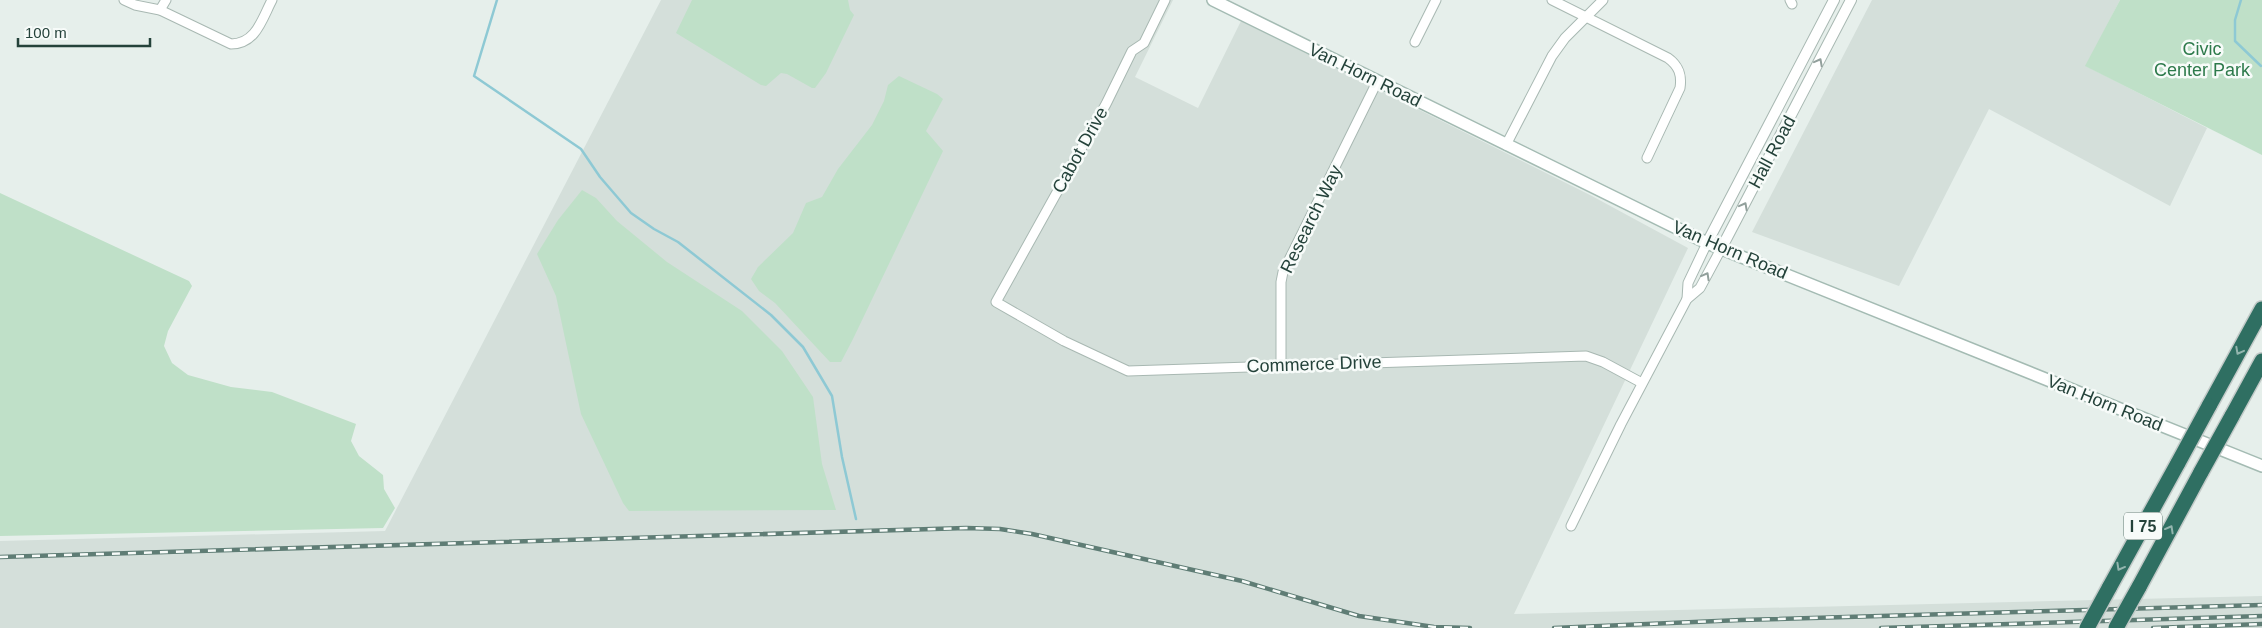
<svg xmlns="http://www.w3.org/2000/svg" width="2262" height="628" viewBox="0 0 2262 628" font-family="Helvetica,sans-serif">
  <style>
    .built { fill: #d4dfda }
    .green { fill: #bfe0c8 }
    .lines { fill: none; stroke-linecap: round; stroke-linejoin: round }
    .stream { stroke: #8ec9d4; stroke-width: 2.5 }
    .minor-casing { stroke: #a8b8b2; stroke-width: 11 }
    .tertiary-casing { stroke: #a8b8b2; stroke-width: 12 }
    .secondary-casing { stroke: #a4bbb3; stroke-width: 14 }
    .motorway-casing { stroke: #c2cac8; stroke-width: 18 }
    .minor { stroke: #fff; stroke-width: 9 }
    .tertiary { stroke: #fff; stroke-width: 10 }
    .secondary { stroke: #fff; stroke-width: 11 }
    .motorway { stroke: #2f6f62; stroke-width: 15 }
    .rail-casing { stroke: #5f7d75; stroke-width: 4.5 }
    .rail { stroke: #f7fbf9; stroke-width: 2.5; stroke-dasharray: 8; stroke-linecap: butt }
    .motorway-bridge-casing { stroke: #c2cac8; stroke-width: 18; stroke-linecap: butt }
    .motorway-bridge { stroke: #2f6f62; stroke-width: 15 }
    .oneway { stroke: #92a09c }
    .oneway2 { stroke: #93b5ae }
    .labels { text-anchor: middle; dominant-baseline: central; stroke-width: 5; stroke-linejoin: round; paint-order: stroke }
    .shield { fill: #f7fbf9; stroke: #637a73; stroke-width: 1 }
    .shield-label { font-size: 16px; font-weight: bold; fill: #24423a }
    .park-label { font-size: 18px; fill: #2d7a4b; stroke: #f7fbf9 }
    .street-label { font-size: 18px; fill: #24423a; stroke: #f7fbf9 }
  </style>
  <rect width="100%" height="100%" fill="#e6efeb"/>
  <g class="built">
    <path d="M 661,0 L 1173,0 L 1135,77 L 1198,108 L 1241,21 L 1590,195 L 1688,248 L 1514,614 L 2262,596 L 2262,628 L 0,628 L 0,541 L 385,531 Z"/>
    <path d="M 1872,0 L 2120,0 L 2086,66 L 2207,128 L 2170,206 L 1989,109 L 1899,286 L 1752,232 Z"/>
  </g>
  <g class="green">
    <path d="M 692,0 L 848,0 L 850,10 L 854,15 L 826,73 L 815,88 L 812,88 L 787,74 L 781,73 L 766,86 L 761,85 L 676,33 Z"/>
    <path d="M 2120,0 L 2262,0 L 2262,155 L 2085,66 Z"/>
    <path d="M 899,76 L 937,94 L 943,99 L 926,131 L 943,151 L 853,339 L 841,362 L 830,362 L 775,303 L 759,291 L 751,279 L 758,267 L 793,233 L 806,203 L 822,197 L 838,169 L 872,125 L 884,101 L 888,85 Z"/>
    <path d="M 582,190 L 596,198 L 617,221 L 667,262 L 742,311 L 782,351 L 813,397 L 822,464 L 836,510 L 629,511 L 623,503 L 581,414 L 556,296 L 537,254 L 558,220 Z"/>
    <path d="M 0,193 L 189,281 L 192,286 L 168,331 L 164,346 L 172,363 L 188,375 L 231,387 L 272,392 L 356,424 L 351,441 L 359,456 L 383,475 L 384,489 L 395,508 L 383,528 L 0,536 Z"/>
  </g>
  <g class="lines">
    <g class="stream">
      <path d="M 497,0 L 474,76 L 581,149 L 600,177 L 631,213 L 654,229 L 678,242 L 771,315 L 803,347 L 832,396 L 842,457 L 856,519"/>
      <path d="M 2241,0 L 2235,20 L 2235,41 L 2261,66"/>
    </g>
    <defs>
      <g id="minor">
        <path d="M 124,0 L 135,5 L 160,10 L 231,44 C 256,44 262,19 272,0"/>
        <path d="M 1165,0 L 1144,43 L 1132,51 L 1106,104 L 996,302 L 1064,341 L 1128,371 L 1586,356 L 1603,362 L 1642,383"/>
        <path d="M 1552,0 L 1668,58 C 1679,66 1682,75 1680,88 L 1647,158"/>
        <path d="M 1790,0 L 1792,4"/>
        <path d="M 160,10 L 166,0"/>
        <path d="M 1415,42 L 1436,0"/>
        <path d="M 1506,145 L 1552,56 L 1565,38 L 1603,0"/>
        <path d="M 1687,299 L 1688,283 L 1707,243"/>
        <path d="M 1281,364 L 1281,282 L 1283,272 L 1377,82"/>
        <path d="M 1571,526 L 1621,424 L 1687,299 L 1700,288 L 1721,249"/>
      </g>
      <g id="tertiary">
        <path d="M 1707,243 L 1834,0"/>
        <path d="M 1721,249 L 1851,0"/>
      </g>
      <path id="secondary" d="M 1213,0 L 1707,243 L 2262,466"/>
      <g id="motorway">
        <path d="M 2209,406 L 2262,309"/>
        <path d="M 2232,416 L 2262,361"/>
        <path d="M 2139,587 L 2201,472"/>
        <path d="M 2109,588 L 2178,463"/>
      </g>
    </defs>
    <use href="#minor" class="minor-casing"/>
    <use href="#tertiary" class="tertiary-casing"/>
    <use href="#secondary" class="secondary-casing"/>
    <use href="#motorway" class="motorway-casing"/>
    <use href="#minor" class="minor"/>
    <use href="#tertiary" class="tertiary"/>
    <use href="#secondary" class="secondary"/>
    <use href="#motorway" class="motorway"/>
    <defs>
      <g id="rail">
        <path d="M 0,557 L 966,528 L 1000,529 L 1032,534 L 1242,581 L 1359,616 L 1434,627 L 1470,628"/>
        <path d="M 1554,628 L 1741,620 L 2262,605"/>
        <path d="M 1881,628 L 2262,616"/>
        <path d="M 2153,628 L 2262,624"/>
      </g>
    </defs>
    <use href="#rail" class="rail-casing"/>
    <use href="#rail" class="rail"/>
    <defs>
      <g id="motorway-bridge">
        <path d="M 2178,463 L 2209,406"/>
        <path d="M 2201,472 L 2232,416"/>
        <path d="M 2087,628 L 2109,588"/>
        <path d="M 2116,628 L 2139,587"/>
      </g>
    </defs>
    <use href="#motorway-bridge" class="motorway-bridge-casing"/>
    <use href="#motorway-bridge" class="motorway-bridge"/>
  </g>
  <defs><path id="oneway-chevron" d="M-2-3.5L2.5 0L-2 3.5" fill="none" stroke-width="1.6" stroke-linecap="round" stroke-linejoin="round" transform="scale(1.25)"/></defs>
  <g class="oneway">
    <use href="#oneway-chevron" transform="translate(1819 62) rotate(-62)"/>
    <use href="#oneway-chevron" transform="translate(1744 206) rotate(-62)"/>
    <use href="#oneway-chevron" transform="translate(1706 276) rotate(-61)"/>
  </g>
  <g class="oneway2">
    <use href="#oneway-chevron" transform="translate(2239 351) rotate(118)"/>
    <use href="#oneway-chevron" transform="translate(2170 529) rotate(-61)"/>
    <use href="#oneway-chevron" transform="translate(2120 567) rotate(119)"/>
  </g>
  <g class="labels">
    <rect class="shield" x="2124" y="512.5" width="38" height="27" rx="4"/>
    <g class="shield-label">
      <text x="2143" y="526">I 75</text>
    </g>
    <g class="park-label">
      <text x="2202" y="49">Civic<tspan x="2202" dy="21">Center Park</tspan></text>
    </g>
    <g class="street-label">
      <text transform="translate(1365 75) rotate(26)">Van Horn Road</text>
      <text transform="translate(1080 150) rotate(-61)">Cabot Drive</text>
      <text transform="translate(1772 152) rotate(-62)">Hall Road</text>
      <text transform="translate(1311 219) rotate(-64)">Research Way</text>
      <text transform="translate(1730 250) rotate(23)">Van Horn Road</text>
      <text transform="translate(1314 364) rotate(-2)">Commerce Drive</text>
      <text transform="translate(2105 403) rotate(22)">Van Horn Road</text>
    </g>
  </g>
  <path d="M18 38v8h132v-8" fill="none" stroke="#24423a" stroke-width="2.5"/>
  <text x="25" y="38" font-size="15" fill="#24423a" stroke="#f7fbf9" stroke-width="4" paint-order="stroke">100 m</text>
</svg>
